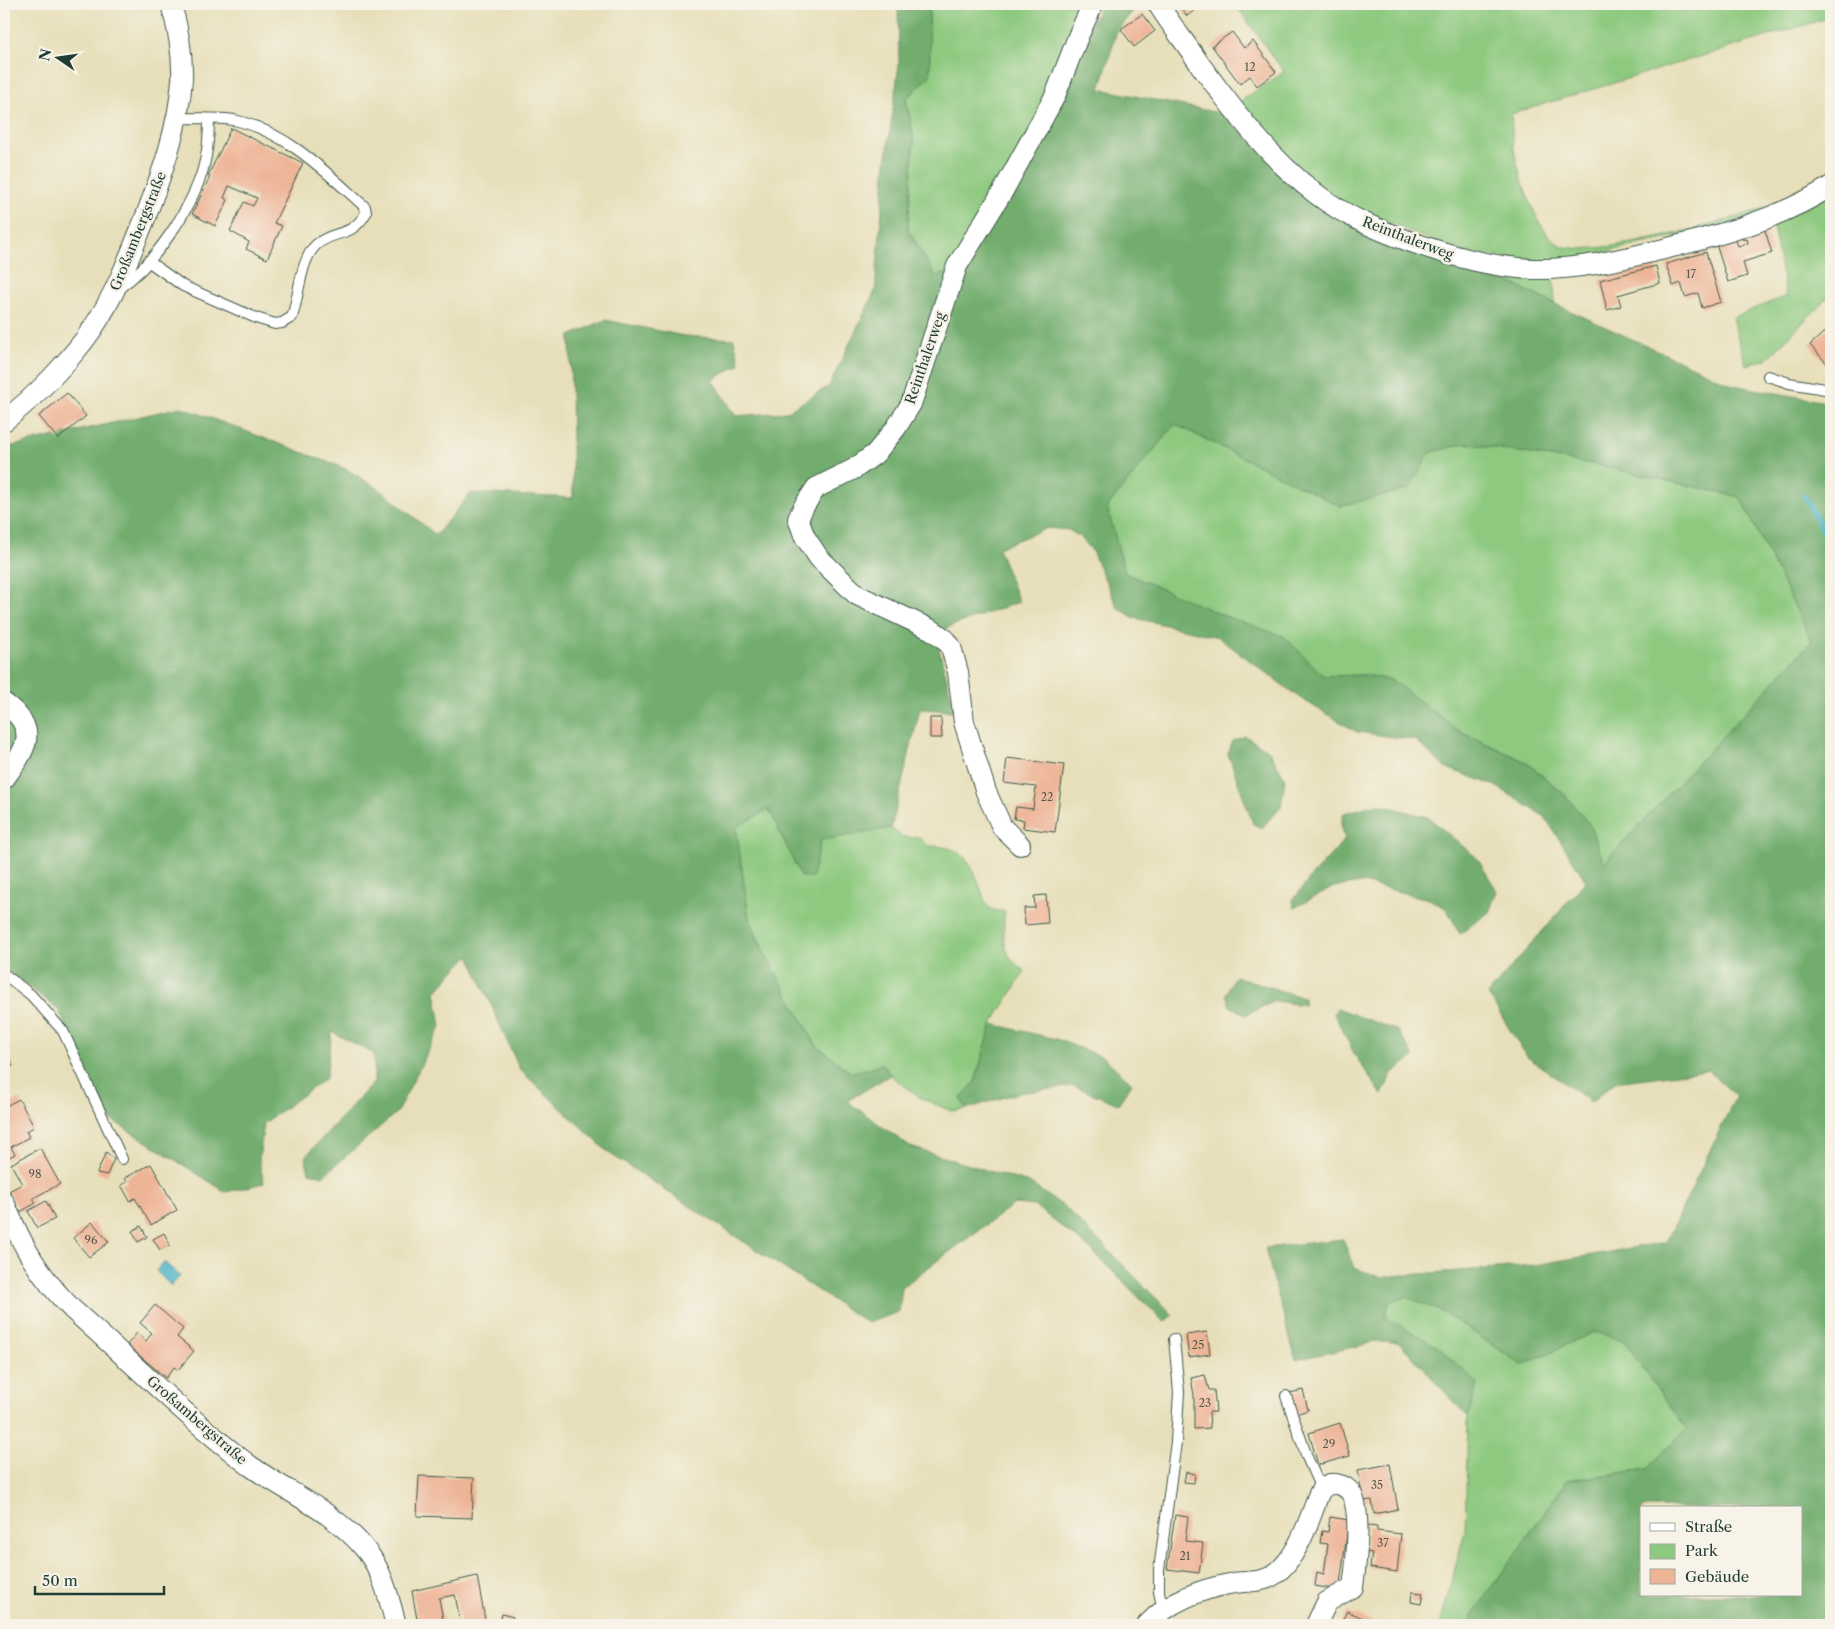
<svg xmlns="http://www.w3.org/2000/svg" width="1835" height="1629" viewBox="0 0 1835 1629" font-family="'Libre Caslon Text',serif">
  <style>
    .green { fill: #8dc97f; stroke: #56835a }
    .forest { fill: #72ad6e; stroke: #487551; fill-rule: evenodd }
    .water { fill: #4bb5c9; stroke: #35797e }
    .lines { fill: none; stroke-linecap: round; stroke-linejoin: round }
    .stream { stroke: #4bb5c9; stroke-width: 5 }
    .building { fill: #eeb496 }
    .service-casing { stroke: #3d5548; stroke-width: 12 }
    .minor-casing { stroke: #3d5548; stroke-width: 22 }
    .service { stroke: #fff; stroke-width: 10 }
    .minor { stroke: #fff; stroke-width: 20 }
    .labels { text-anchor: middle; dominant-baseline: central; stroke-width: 5; stroke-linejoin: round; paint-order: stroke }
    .number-label { font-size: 11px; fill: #535b4c }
    .street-label { font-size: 14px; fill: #1f3d34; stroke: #f7f3e8 }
  </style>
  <rect width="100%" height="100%" fill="#f7f3e8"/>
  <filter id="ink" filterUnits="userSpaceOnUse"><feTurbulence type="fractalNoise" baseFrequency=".02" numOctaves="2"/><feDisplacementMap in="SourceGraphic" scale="10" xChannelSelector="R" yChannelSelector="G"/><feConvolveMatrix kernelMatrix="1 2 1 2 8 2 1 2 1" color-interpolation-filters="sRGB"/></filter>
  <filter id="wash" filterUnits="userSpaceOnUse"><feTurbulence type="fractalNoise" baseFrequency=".0096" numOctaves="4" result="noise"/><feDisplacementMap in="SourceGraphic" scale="20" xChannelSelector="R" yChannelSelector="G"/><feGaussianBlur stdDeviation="1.12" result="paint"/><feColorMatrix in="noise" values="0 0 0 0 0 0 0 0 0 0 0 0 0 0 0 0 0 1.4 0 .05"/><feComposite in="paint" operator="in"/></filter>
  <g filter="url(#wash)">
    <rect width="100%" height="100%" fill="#e7dfb9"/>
    <g class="green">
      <path d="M 929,4 L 1085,4 L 1051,93 L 949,273 L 935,276 L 908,229 L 914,140 L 906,99 L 930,76 Z"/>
      <path d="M 1235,4 L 1831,4 L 1831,17 L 1511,114 C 1512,127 1512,142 1515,155 C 1520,179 1538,234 1560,245 C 1591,260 1720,223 1756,211 C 1781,202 1809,191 1831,176 L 1831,183 L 1746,220 L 1553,264 L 1455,251 L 1346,203 L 1319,187 L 1235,105 L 1284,72 Z"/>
      <path d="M 1831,193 L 1831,294 L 1767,359 L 1746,365 L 1732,318 L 1786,296 L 1772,221 Z"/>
      <path d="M 1489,272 L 1553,276 L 1555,304 Z"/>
      <path d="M 1175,424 L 1340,506 L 1430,453 L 1465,443 L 1593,464 L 1740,497 L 1812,641 L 1604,863 L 1589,824 L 1565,795 L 1526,762 L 1459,731 L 1393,681 L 1366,675 L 1324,676 L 1285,637 L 1220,615 L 1125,573 L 1107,507 Z"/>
      <path d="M 768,809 L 812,877 L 821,840 L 891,828 L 902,837 L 920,838 L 928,846 C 960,846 970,857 980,887 C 982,892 984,901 987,905 C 991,911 998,911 1005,911 C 1002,935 1002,957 1025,971 L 992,1024 L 975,1082 L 961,1098 L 966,1109 L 951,1111 L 921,1098 L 890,1075 L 883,1064 L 851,1073 L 816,1045 L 765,954 L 749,919 L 736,827 Z"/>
      <path d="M 1407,1296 L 1445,1313 L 1522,1365 L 1594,1332 L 1623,1340 L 1687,1429 L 1647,1469 L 1566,1481 L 1472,1616 L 1471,1625 L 1440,1625 L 1465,1531 L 1468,1417 L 1478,1384 L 1385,1317 L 1390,1301 Z"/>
    </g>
    <g class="forest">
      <path d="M 898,4 L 929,4 L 930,76 L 906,99 L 914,140 L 908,229 L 935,276 L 949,273 L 1102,4 L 1139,4 L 1117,30 L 1100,89 L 1224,114 L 1287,177 L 1555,304 L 1733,385 L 1831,403 L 1831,1625 L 1471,1625 L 1472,1616 L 1566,1481 L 1647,1469 L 1686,1429 L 1623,1340 L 1594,1332 L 1522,1365 L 1445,1313 L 1407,1297 L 1390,1301 L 1385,1317 L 1440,1348 L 1478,1384 L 1468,1417 L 1399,1342 L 1375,1342 L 1296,1360 L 1265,1248 L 1343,1239 L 1354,1268 L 1381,1277 L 1535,1265 L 1666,1242 L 1736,1096 L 1708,1070 L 1615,1082 L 1591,1102 L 1526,1056 L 1488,994 L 1586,881 L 1545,817 L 1496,786 L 1444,767 L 1416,740 L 1357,732 L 1300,698 L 1218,637 L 1135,618 L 1118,608 L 1091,549 L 1080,537 L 1069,530 L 1047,528 L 998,548 L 1019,602 L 946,628 L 939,649 L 955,711 L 920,709 L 891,828 L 821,840 L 812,877 L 801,877 L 769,809 L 736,827 L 749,919 L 765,954 L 816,1045 L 851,1073 L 883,1064 L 890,1075 L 847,1101 L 910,1147 L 1029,1183 L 1065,1207 L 1173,1315 L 1164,1322 L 1090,1249 L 1035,1206 L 1014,1204 L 902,1287 L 899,1312 L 867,1323 L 609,1153 L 520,1070 L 469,955 L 435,992 L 441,1026 L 397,1112 L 323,1176 L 309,1172 L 305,1157 L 374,1082 L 374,1054 L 332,1032 L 326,1078 L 264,1123 L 259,1160 L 264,1183 L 226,1192 L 107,1117 L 58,1009 L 4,968 L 4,448 L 181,407 L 344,468 L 379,489 L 436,535 L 471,493 L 573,498 L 570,336 L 605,320 L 684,336 L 734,339 L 740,364 L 713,380 L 736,416 L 787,412 L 829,386 L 875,291 L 886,163 L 899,64 ZM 1175,424 L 1340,506 L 1409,489 L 1430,453 L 1465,443 L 1593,464 L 1740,497 L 1812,641 L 1604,863 L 1589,824 L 1565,795 L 1526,762 L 1459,731 L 1393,681 L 1366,675 L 1324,676 L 1285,637 L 1220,614 L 1125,573 L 1107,507 ZM 1641,1508 L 1801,1508 L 1801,1595 L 1641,1595 Z"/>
      <path d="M 1245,736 L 1269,751 L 1285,778 L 1281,806 L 1262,828 L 1253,824 L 1228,754 L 1233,741 Z"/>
      <path d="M 1377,804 L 1428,817 L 1477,858 L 1497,891 L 1489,912 L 1460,934 L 1447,909 L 1429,899 L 1363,883 L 1334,887 L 1294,908 L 1293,900 L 1310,878 L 1345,839 L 1341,824 L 1344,813 Z"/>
      <path d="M 1235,976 L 1304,998 L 1304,1005 L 1275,1001 L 1245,1015 L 1230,1006 L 1226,994 Z"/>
      <path d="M 1337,1008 L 1398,1031 L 1414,1057 L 1392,1073 L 1382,1095 L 1356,1057 L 1334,1014 Z"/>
      <path d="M 992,1024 L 1056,1039 L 1103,1057 L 1132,1083 L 1118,1104 L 1074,1086 L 1018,1093 L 966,1109 L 961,1098 L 975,1082 Z"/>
    </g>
    <path class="water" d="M 164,1262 L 180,1276 L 171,1286 L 156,1271 Z"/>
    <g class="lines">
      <path class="stream" d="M 1804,496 L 1831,546"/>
    </g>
    <g id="blocks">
      <g class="building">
        <path d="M 1178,4 L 1203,4 L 1187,16 Z"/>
        <path d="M 1142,14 L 1155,31 L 1134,47 L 1121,29 Z"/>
        <path d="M 1232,32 L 1244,48 L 1253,41 L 1276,72 L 1257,86 L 1250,76 L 1240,84 L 1212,46 Z"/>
        <path d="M 231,128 L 303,163 L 274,223 L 282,226 L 267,259 L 246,249 L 249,242 L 230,231 L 244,202 L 253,206 L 257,198 L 229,186 L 224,198 L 228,200 L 215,226 L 192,214 L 210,177 L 208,176 Z"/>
        <path d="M 1763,224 L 1772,253 L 1743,262 L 1747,276 L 1728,282 L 1716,244 L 1735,238 L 1738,246 L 1748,243 L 1747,239 L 1743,240 L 1740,232 Z"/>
        <path d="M 1706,252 L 1721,302 L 1702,308 L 1698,293 L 1685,297 L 1681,283 L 1673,286 L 1666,264 Z"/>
        <path d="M 1656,266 L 1660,283 L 1618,295 L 1621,306 L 1607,310 L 1600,280 Z"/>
        <path d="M 1831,326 L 1831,368 L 1810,345 Z"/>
        <path d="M 67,393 L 86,416 L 58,439 L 39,416 Z"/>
        <path d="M 930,718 L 941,718 L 942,738 L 930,738 Z"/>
        <path d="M 1007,758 L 1064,765 L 1055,832 L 1023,828 L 1024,820 L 1014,819 L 1016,807 L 1033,809 L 1036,787 L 1004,783 Z"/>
        <path d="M 1046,895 L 1048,923 L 1025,925 L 1024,908 L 1035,908 L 1034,896 Z"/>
        <path d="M 4,1045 L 13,1066 L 4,1070 Z"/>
        <path d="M 19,1099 L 34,1127 L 26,1131 L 29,1137 L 11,1147 L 15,1154 L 4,1160 L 4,1107 Z"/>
        <path d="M 40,1148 L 60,1184 L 33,1198 L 36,1203 L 20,1212 L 9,1191 L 22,1184 L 11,1164 Z"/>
        <path d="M 106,1152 L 114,1159 L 107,1175 L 97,1173 Z"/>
        <path d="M 151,1164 L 177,1210 L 151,1225 L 135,1198 L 130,1201 L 121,1185 L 127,1182 L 125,1178 Z"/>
        <path d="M 46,1201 L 55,1219 L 37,1228 L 28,1211 Z"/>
        <path d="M 92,1222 L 109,1242 L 89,1257 L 73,1238 Z"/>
        <path d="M 141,1226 L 147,1237 L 138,1242 L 132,1231 Z"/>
        <path d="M 164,1233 L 170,1245 L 160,1250 L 153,1239 Z"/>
        <path d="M 155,1305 L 183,1329 L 177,1337 L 194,1351 L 178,1370 L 174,1367 L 166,1378 L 127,1345 L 137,1333 L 146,1341 L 152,1333 L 140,1323 Z"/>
        <path d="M 1207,1332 L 1210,1354 L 1189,1357 L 1186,1335 Z"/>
        <path d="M 1205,1375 L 1209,1390 L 1214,1390 L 1216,1412 L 1209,1412 L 1210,1428 L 1194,1429 L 1194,1395 L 1191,1378 Z"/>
        <path d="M 1303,1390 L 1308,1410 L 1296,1414 L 1290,1393 Z"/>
        <path d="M 1340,1423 L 1350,1456 L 1318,1465 L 1309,1433 Z"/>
        <path d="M 1390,1464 L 1398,1509 L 1374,1514 L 1372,1500 L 1363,1501 L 1358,1470 Z"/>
        <path d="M 1186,1472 L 1195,1474 L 1194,1483 L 1184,1482 Z"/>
        <path d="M 419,1476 L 474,1478 L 472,1518 L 417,1516 Z"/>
        <path d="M 1175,1515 L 1188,1517 L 1185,1541 L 1203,1543 L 1199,1573 L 1167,1569 Z"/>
        <path d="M 1330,1517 L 1349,1520 L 1339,1590 L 1315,1586 L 1317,1572 L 1324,1574 L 1328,1544 L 1320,1543 L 1322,1531 L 1328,1532 Z"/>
        <path d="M 1368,1526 L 1377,1527 L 1377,1531 L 1401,1534 L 1397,1572 L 1370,1568 L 1372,1553 L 1365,1552 Z"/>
        <path d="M 477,1576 L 486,1625 L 461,1625 L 455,1595 L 439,1598 L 444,1625 L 418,1625 L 412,1591 Z"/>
        <path d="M 1412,1592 L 1423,1593 L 1421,1604 L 1411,1602 Z"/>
        <path d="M 1347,1611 L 1378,1625 L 1340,1625 Z"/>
        <path d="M 502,1614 L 513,1617 L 511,1625 L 499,1625 Z"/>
      </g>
    </g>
  </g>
  <g filter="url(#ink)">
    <use href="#blocks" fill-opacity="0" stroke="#3d5548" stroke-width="1"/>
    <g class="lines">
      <defs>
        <g id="service">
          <path d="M 148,261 L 183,286 L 256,318 L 275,324 L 282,323 L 292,317 C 299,297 300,260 316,245 C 334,229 351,239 366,213 L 365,207 C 327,173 286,131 234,120 C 216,117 195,119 176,118"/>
          <path d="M 120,287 C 154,265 192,207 203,169 C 208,152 209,136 209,119"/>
          <path d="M 1768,376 L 1789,383 L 1831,390"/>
          <path d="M 4,974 L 31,995 L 63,1031 L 122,1159"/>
          <path d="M 1286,1396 L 1307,1457 L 1321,1489"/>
          <path d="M 1163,1610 L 1159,1592 L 1159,1570 L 1176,1442 L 1179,1392 L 1174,1339"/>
        </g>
        <g id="minor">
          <path d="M 1158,4 C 1171,25 1187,45 1201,66 C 1235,112 1269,158 1315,193 C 1348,219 1390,235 1429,248 C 1463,259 1499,268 1535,269 C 1579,270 1621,259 1664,249 C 1721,235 1782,218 1831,186"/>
          <path d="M 4,421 C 35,397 71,360 93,328 C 115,295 129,258 144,221 C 161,176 179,128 182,79 C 183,53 178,28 171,4"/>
          <path d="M 4,703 C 41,730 26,749 4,779"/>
          <path d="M 1020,845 L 1002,827 L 986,792 L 964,722 L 958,672 L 951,647 L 946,640 L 932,630 L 857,595 L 819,558 L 805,537 L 798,519 L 804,506 L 816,488 L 854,469 L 875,454 L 896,428 L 911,404 L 957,266 L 1003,191 L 1055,96 L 1079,34 L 1093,4"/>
          <path d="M 4,1202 C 22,1246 39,1276 73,1310 C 131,1361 187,1418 249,1465 C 288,1493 334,1511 365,1549 C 383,1571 389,1598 396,1625"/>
          <path d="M 1147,1625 C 1170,1600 1201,1589 1234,1583 C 1247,1581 1263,1583 1275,1574 C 1294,1560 1305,1532 1313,1510 C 1316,1504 1317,1494 1322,1489 C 1330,1480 1345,1484 1351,1493 C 1362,1511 1356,1565 1353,1587 L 1327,1602 L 1316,1625"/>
        </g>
      </defs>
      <use href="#service" class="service-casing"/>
      <use href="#minor" class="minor-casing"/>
      <use href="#service" class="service"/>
      <use href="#minor" class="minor"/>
    </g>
  </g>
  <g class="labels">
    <g class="number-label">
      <text x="1250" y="67">12</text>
      <text x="1691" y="274">17</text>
      <text x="1047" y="797">22</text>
      <text x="35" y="1174">98</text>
      <text x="91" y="1240">96</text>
      <text x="1198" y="1345">25</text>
      <text x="1205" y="1403">23</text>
      <text x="1329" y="1444">29</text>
      <text x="1377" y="1485">35</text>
      <text x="1383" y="1543">37</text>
      <text x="1185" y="1556">21</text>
    </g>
    <g class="street-label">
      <text transform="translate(138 231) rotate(-68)">Großambergstraße</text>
      <text transform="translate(1408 238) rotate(21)">Reinthalerweg</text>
      <text transform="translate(925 358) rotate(-71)">Reinthalerweg</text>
      <text transform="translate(197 1420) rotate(41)">Großambergstraße</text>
    </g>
  </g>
  <rect width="1835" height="1629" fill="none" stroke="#f7f3e8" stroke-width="20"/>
  <rect x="1640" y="1506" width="162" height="90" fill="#f7f3e8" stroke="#a1aaa0"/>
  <rect x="1650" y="1523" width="25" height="8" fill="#ffffff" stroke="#a1aaa0"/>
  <text x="1685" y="1532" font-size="15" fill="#1f3d34">Straße</text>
  <rect x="1650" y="1544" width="25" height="15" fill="#8dc97f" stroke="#a1aaa0"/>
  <text x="1685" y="1556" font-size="15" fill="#1f3d34">Park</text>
  <rect x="1650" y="1569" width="25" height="15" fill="#eeb496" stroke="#a1aaa0"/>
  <text x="1685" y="1582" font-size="15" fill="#1f3d34">Gebäude</text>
  <g transform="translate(58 58) rotate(283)" stroke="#f7f3e8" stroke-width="4" paint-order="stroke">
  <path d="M0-4L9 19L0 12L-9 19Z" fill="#1f3d34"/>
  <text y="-8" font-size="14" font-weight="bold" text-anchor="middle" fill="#1f3d34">N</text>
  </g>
  <path d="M35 1586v8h129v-8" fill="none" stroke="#1f3d34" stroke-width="2.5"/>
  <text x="42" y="1586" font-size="15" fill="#1f3d34" stroke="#f7f3e8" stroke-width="4" paint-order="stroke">50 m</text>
</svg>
